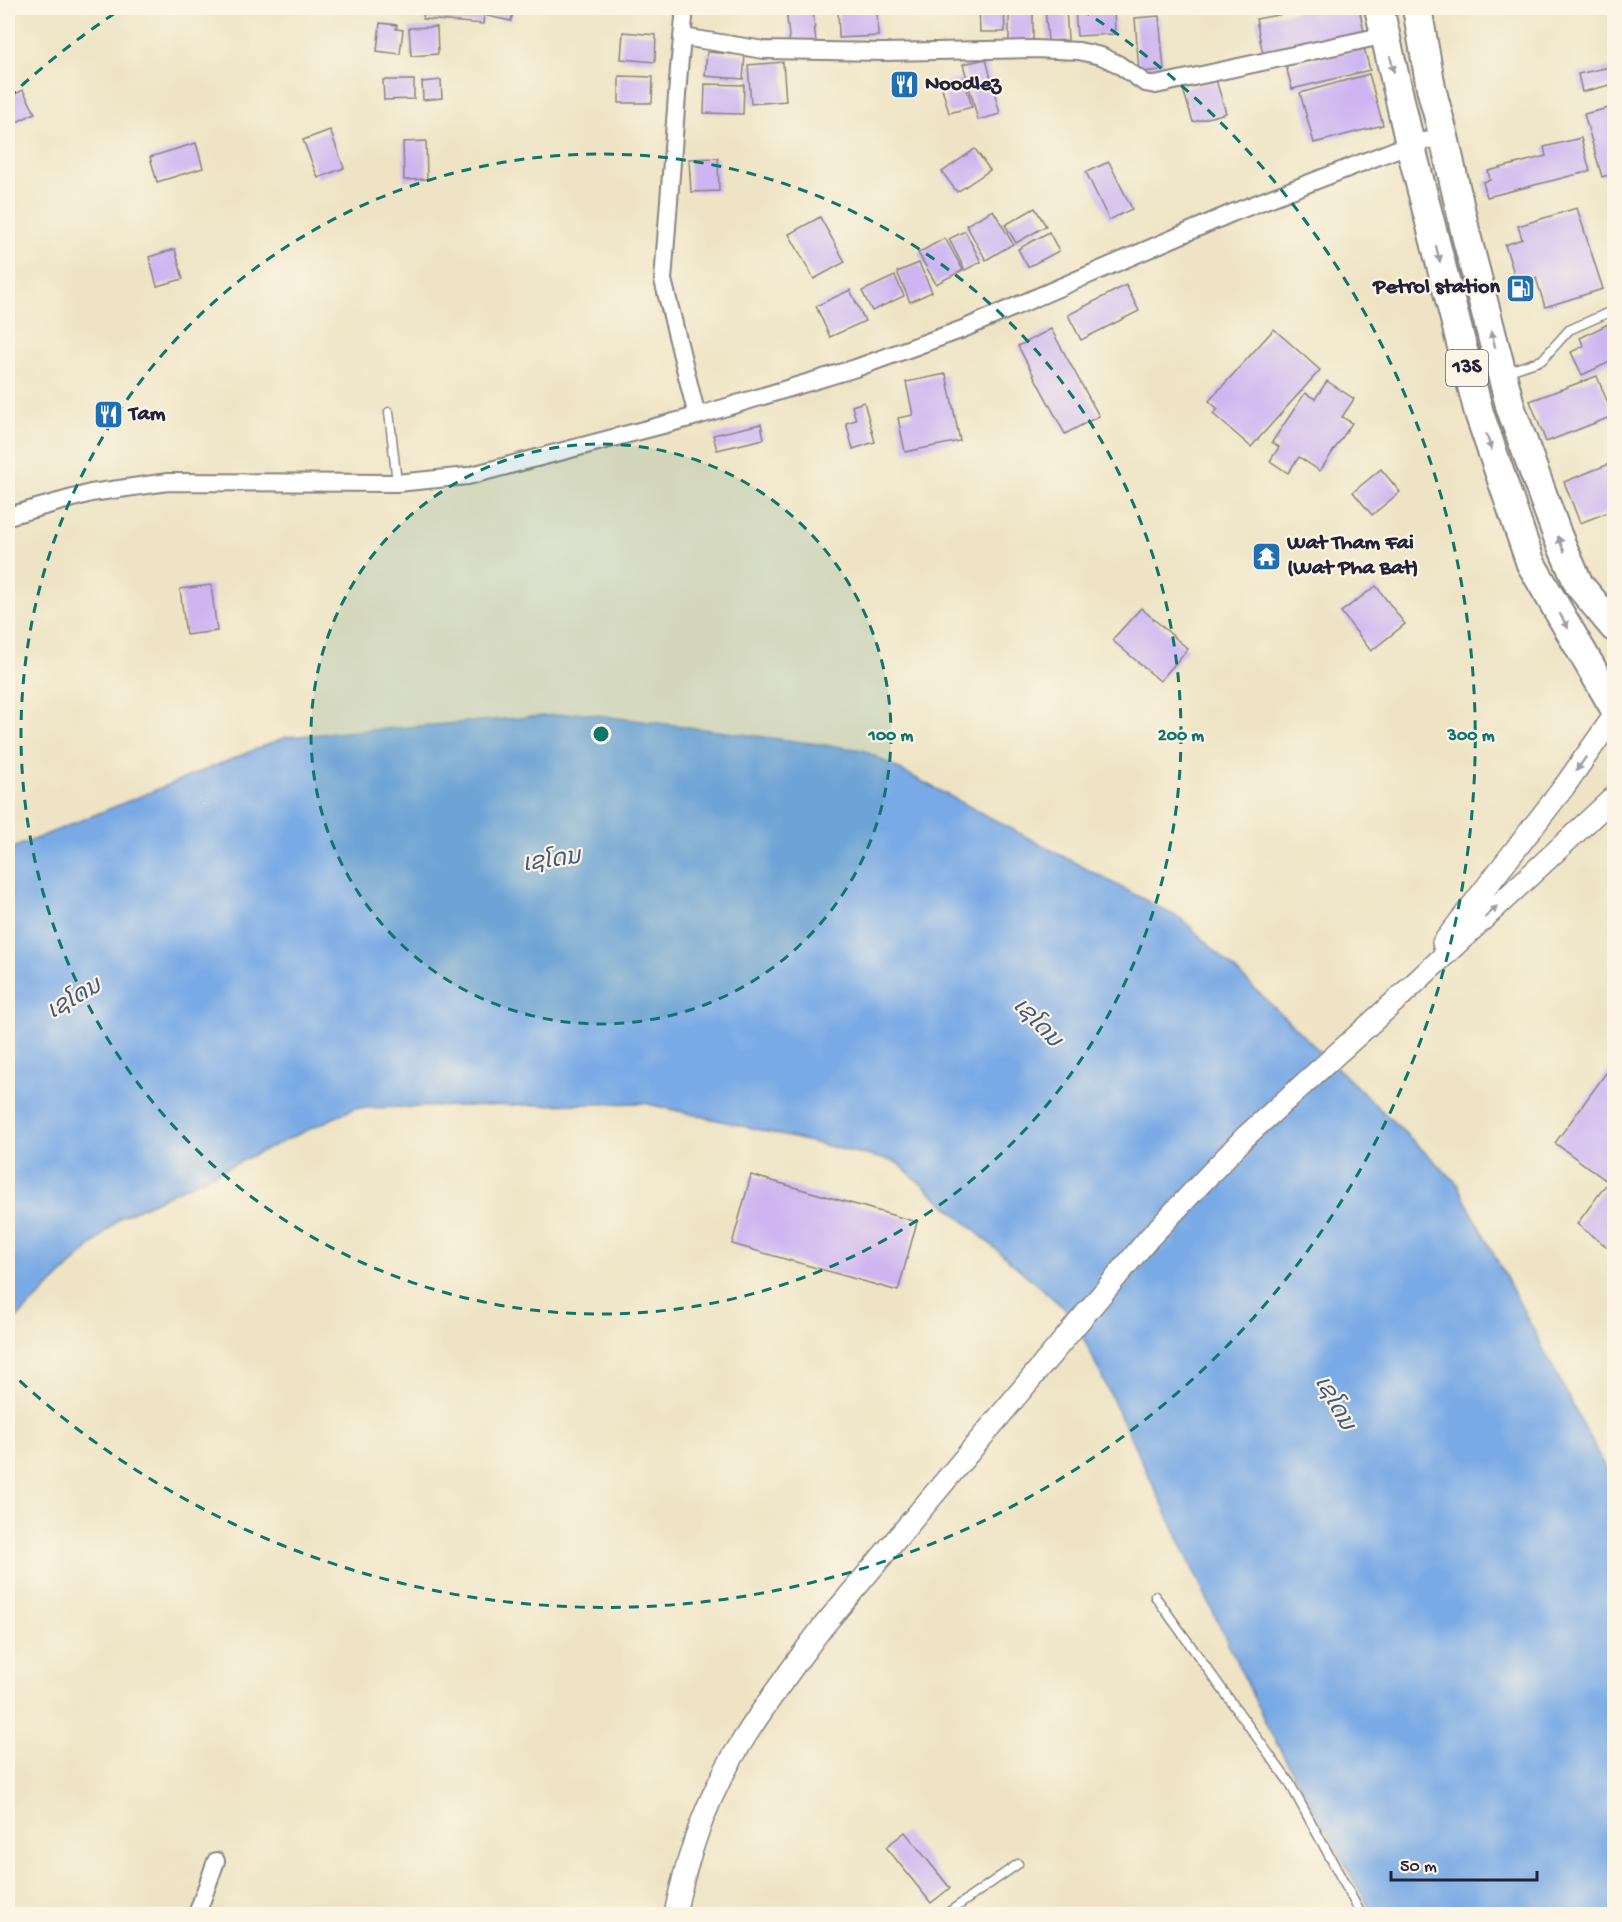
<svg xmlns="http://www.w3.org/2000/svg" width="1622" height="1922" viewBox="0 0 1622 1922" font-family="'Gochi Hand','Noto Sans Lao',sans-serif">
  <style>
    .water { fill: #7aaae5; stroke: #4e6690; stroke-width: 1.5 }
    .building { fill: #ceb5f1 }
    .lines { fill: none; stroke-linecap: round; stroke-linejoin: round }
    .service-casing { stroke: #888380; stroke-width: 11 }
    .minor-casing { stroke: #888380; stroke-width: 20 }
    .tertiary-casing { stroke: #888380; stroke-width: 24 }
    .trunk-casing { stroke: #888380; stroke-width: 32 }
    .service { stroke: #fff; stroke-width: 8 }
    .minor { stroke: #fff; stroke-width: 16 }
    .tertiary { stroke: #fff; stroke-width: 21 }
    .trunk { stroke: #fff; stroke-width: 28 }
    .oneway { fill: #9c9ca7 }
    .ring { fill: none; stroke: #0f766e; stroke-width: 3; stroke-dasharray: 10 8 }
    .labels { text-anchor: middle; dominant-baseline: central; stroke-width: 4.5; stroke-linejoin: round; paint-order: stroke }
    .shield { fill: #fcf5e5; stroke: #63616e; stroke-width: 1.5 }
    .shield-label { font-size: 21px; font-weight: bold; fill: #22223b }
    .poi-label { font-size: 22px; font-weight: bold; fill: #22223b; stroke: #fcf5e5; text-anchor: start }
    .water-label { font-size: 24px; font-style: italic; fill: #45587f; stroke: #fcf5e5 }
    .centre { fill: #0f766e; stroke: #fcf5e5; stroke-width: 3 }
    .ring-label { font-size: 18px; text-anchor: middle; font-weight: bold; fill: #0f766e; stroke: #fcf5e5; stroke-width: 4.5; stroke-linejoin: round; paint-order: stroke }
  </style>
  <rect width="100%" height="100%" fill="#fcf5e5"/>
  <filter id="ink" filterUnits="userSpaceOnUse"><feTurbulence type="fractalNoise" baseFrequency=".0167" numOctaves="2"/><feDisplacementMap in="SourceGraphic" scale="12" xChannelSelector="R" yChannelSelector="G"/><feConvolveMatrix kernelMatrix="1 2 1 2 8 2 1 2 1" color-interpolation-filters="sRGB"/></filter>
  <filter id="wash" filterUnits="userSpaceOnUse"><feTurbulence type="fractalNoise" baseFrequency=".008" numOctaves="4" result="noise"/><feDisplacementMap in="SourceGraphic" scale="24" xChannelSelector="R" yChannelSelector="G"/><feGaussianBlur stdDeviation="1.35" result="paint"/><feColorMatrix in="noise" values="0 0 0 0 0 0 0 0 0 0 0 0 0 0 0 0 0 1.4 0 .05"/><feComposite in="paint" operator="in"/></filter>
  <g filter="url(#wash)">
    <rect width="100%" height="100%" fill="#eee4c5"/>
    <path class="water" d="M 580,713 L 863,750 L 1183,920 L 1456,1182 L 1614,1484 L 1614,1914 L 1373,1914 L 1269,1730 L 1073,1316 L 896,1162 L 644,1103 L 355,1108 L 121,1217 L 8,1327 L 8,850 L 286,737 Z"/>
    <g id="blocks">
      <g class="building">
        <path d="M 424,8 L 485,8 L 483,24 L 423,19 Z"/>
        <path d="M 489,8 L 514,8 L 511,21 L 487,16 Z"/>
        <path d="M 786,8 L 813,8 L 816,44 L 790,46 Z"/>
        <path d="M 838,8 L 877,8 L 878,36 L 839,38 Z"/>
        <path d="M 979,8 L 1004,8 L 1005,32 L 980,32 Z"/>
        <rect x="1009" y="8" width="24" height="33"/>
        <path d="M 1045,8 L 1066,8 L 1068,40 L 1048,41 Z"/>
        <path d="M 1114,8 L 1115,34 L 1077,36 L 1075,9 Z"/>
        <path d="M 1315,8 L 1359,8 L 1365,36 L 1263,55 L 1256,19 Z"/>
        <path d="M 1159,16 L 1164,70 L 1139,72 L 1135,18 Z"/>
        <path d="M 380,23 L 397,25 L 396,29 L 403,30 L 400,54 L 377,51 Z"/>
        <path d="M 437,27 L 438,54 L 411,56 L 409,28 Z"/>
        <path d="M 623,32 L 656,35 L 655,62 L 621,59 Z"/>
        <path d="M 1364,48 L 1370,70 L 1292,89 L 1286,66 Z"/>
        <path d="M 707,52 L 745,55 L 743,79 L 705,76 Z"/>
        <path d="M 986,59 L 1000,114 L 978,120 L 963,64 Z"/>
        <path d="M 783,62 L 786,101 L 751,104 L 748,65 Z"/>
        <path d="M 1614,66 L 1614,84 L 1582,92 L 1578,74 Z"/>
        <path d="M 1369,74 L 1383,125 L 1314,143 L 1300,93 Z"/>
        <path d="M 619,76 L 653,77 L 652,103 L 619,103 Z"/>
        <path d="M 964,78 L 972,107 L 949,113 L 941,84 Z"/>
        <path d="M 383,80 L 414,80 L 414,99 L 384,100 Z"/>
        <path d="M 441,80 L 442,98 L 423,100 L 422,82 Z"/>
        <path d="M 1216,80 L 1226,113 L 1193,122 L 1183,89 Z"/>
        <path d="M 705,84 L 744,85 L 743,114 L 704,113 Z"/>
        <path d="M 23,90 L 35,113 L 13,124 L 8,113 L 8,98 Z"/>
        <path d="M 1609,108 L 1614,128 L 1614,173 L 1602,177 L 1584,114 Z"/>
        <path d="M 330,130 L 344,168 L 318,178 L 303,140 Z"/>
        <path d="M 1581,138 L 1590,171 L 1487,197 L 1483,182 L 1490,180 L 1488,171 L 1546,156 L 1544,147 Z"/>
        <path d="M 426,141 L 427,179 L 404,180 L 403,142 Z"/>
        <path d="M 196,143 L 203,168 L 157,182 L 150,157 Z"/>
        <path d="M 975,149 L 990,170 L 957,192 L 942,172 Z"/>
        <path d="M 718,158 L 719,191 L 691,192 L 689,159 Z"/>
        <path d="M 1109,162 L 1132,209 L 1109,220 L 1086,172 Z"/>
        <path d="M 1035,208 L 1046,226 L 1016,243 L 1005,225 Z"/>
        <path d="M 1577,208 L 1603,289 L 1545,307 L 1536,278 L 1517,283 L 1505,245 L 1522,239 L 1518,226 Z"/>
        <path d="M 993,210 L 1013,244 L 986,260 L 966,225 Z"/>
        <path d="M 820,217 L 845,262 L 814,279 L 789,234 Z"/>
        <path d="M 965,231 L 981,262 L 965,270 L 949,239 Z"/>
        <path d="M 1049,232 L 1059,251 L 1028,267 L 1018,249 Z"/>
        <path d="M 945,238 L 963,270 L 936,284 L 918,253 Z"/>
        <path d="M 175,249 L 183,279 L 157,286 L 149,257 Z"/>
        <path d="M 919,263 L 932,292 L 910,302 L 897,272 Z"/>
        <path d="M 895,276 L 904,296 L 872,311 L 862,291 Z"/>
        <path d="M 1126,285 L 1139,311 L 1081,340 L 1068,315 Z"/>
        <path d="M 850,290 L 865,321 L 830,337 L 816,306 Z"/>
        <path d="M 1614,321 L 1614,360 L 1582,375 L 1571,352 L 1584,346 L 1580,338 Z"/>
        <path d="M 1051,329 L 1099,416 L 1065,434 L 1018,346 Z"/>
        <path d="M 1274,329 L 1320,370 L 1251,447 L 1213,414 L 1218,409 L 1209,401 Z"/>
        <path d="M 946,374 L 960,441 L 905,452 L 898,418 L 913,415 L 906,382 Z"/>
        <path d="M 1597,376 L 1613,416 L 1546,442 L 1530,401 Z"/>
        <path d="M 1327,381 L 1354,399 L 1342,417 L 1352,423 L 1320,471 L 1299,457 L 1288,473 L 1270,461 L 1279,447 L 1272,442 L 1305,393 L 1315,399 Z"/>
        <path d="M 864,402 L 875,442 L 853,449 L 846,423 L 856,420 L 852,406 Z"/>
        <path d="M 761,424 L 764,439 L 717,450 L 713,435 Z"/>
        <path d="M 1614,462 L 1614,510 L 1580,523 L 1564,482 Z"/>
        <path d="M 1381,469 L 1400,492 L 1372,515 L 1353,492 Z"/>
        <path d="M 211,585 L 217,631 L 186,635 L 180,589 Z"/>
        <path d="M 1376,586 L 1405,624 L 1371,651 L 1341,612 Z"/>
        <path d="M 1141,608 L 1188,649 L 1160,681 L 1112,640 Z"/>
        <path d="M 1614,1062 L 1614,1252 L 1577,1224 L 1608,1182 L 1555,1143 Z"/>
        <path d="M 751,1175 L 917,1222 L 898,1291 L 732,1244 Z"/>
        <path d="M 905,1832 L 950,1888 L 931,1903 L 886,1847 Z"/>
      </g>
    </g>
  </g>
  <g filter="url(#ink)">
    <use href="#blocks" fill-opacity="0" stroke="#888380" stroke-width="1.5"/>
    <g class="lines">
      <defs>
        <g id="service">
          <path d="M 1506,372 L 1542,360 L 1569,330 L 1614,310"/>
          <path d="M 389,412 L 397,483"/>
          <path d="M 1155,1596 L 1289,1782 L 1361,1914"/>
          <path d="M 946,1914 L 1018,1864"/>
        </g>
        <g id="minor">
          <path d="M 685,8 L 679,69 L 663,280 L 697,416"/>
          <path d="M 683,37 L 764,50 L 884,52 L 1034,49 L 1079,51 L 1101,56 L 1118,64 L 1145,83 L 1156,85 L 1386,35"/>
          <path d="M 8,516 L 91,493 L 168,482 L 397,483 L 468,476 L 697,416 L 856,368 L 963,329 L 1232,213 L 1410,144 L 1444,137"/>
          <path d="M 197,1914 L 216,1861"/>
        </g>
        <g id="tertiary">
          <path d="M 1443,943 L 1564,787 L 1614,716"/>
          <path d="M 675,1914 C 687,1856 708,1795 740,1745 C 764,1705 793,1667 821,1629 L 1149,1238 L 1245,1137 L 1402,995 L 1614,797"/>
        </g>
        <g id="trunk">
          <path d="M 1379,8 L 1410,144 L 1479,413 L 1531,564 L 1614,707"/>
          <path d="M 1417,8 L 1431,88 L 1444,137 L 1466,235 L 1511,409 L 1558,537 L 1579,585 L 1614,627"/>
        </g>
      </defs>
      <use href="#service" class="service-casing"/>
      <use href="#minor" class="minor-casing"/>
      <use href="#tertiary" class="tertiary-casing"/>
      <use href="#trunk" class="trunk-casing"/>
      <use href="#service" class="service"/>
      <use href="#minor" class="minor"/>
      <use href="#tertiary" class="tertiary"/>
      <use href="#trunk" class="trunk"/>
    </g>
    <defs><path id="oneway-solid" d="M-6-.8H1V-3.2L6.5 0L1 3.2V.8H-6Z" transform="scale(1.5)"/></defs>
    <g class="oneway">
      <use href="#oneway-solid" transform="translate(1392 64) rotate(77)"/>
      <use href="#oneway-solid" transform="translate(1438 254) rotate(76)"/>
      <use href="#oneway-solid" transform="translate(1493 339) rotate(-105)"/>
      <use href="#oneway-solid" transform="translate(1489 442) rotate(71)"/>
      <use href="#oneway-solid" transform="translate(1561 544) rotate(-113)"/>
      <use href="#oneway-solid" transform="translate(1564 621) rotate(60)"/>
      <use href="#oneway-solid" transform="translate(1581 764) rotate(125)"/>
      <use href="#oneway-solid" transform="translate(1491 912) rotate(-43)"/>
    </g>
  </g>
  <circle cx="601" cy="734" r="290" fill="#0f766e" fill-opacity=".12"/>
  <g class="ring">
    <circle cx="601" cy="734" r="290"/>
    <circle cx="601" cy="734" r="580"/>
    <path d="M8 98A870 870 0 0 1 121 9M1081 9A870 870 0 1 1 8 1370"/>
  </g>
  <defs>
    <symbol id="restaurant-square" viewBox="-11 -11 22 22"><rect x="-9" y="-9" width="18" height="18" rx="4" fill="#1f6fb2" stroke="#fcf5e5"/><path d="M-5-6h1v4h1v-4h1v4h1v-4h1v5L-1.5 .5V6h-2V.5L-5-1ZM5-6V6H3V1.5H1.5Q1.5-4 5-6Z" fill="#fff"/></symbol>
    <symbol id="fuel-square" viewBox="-11 -11 22 22"><rect x="-9" y="-9" width="18" height="18" rx="4" fill="#1f6fb2" stroke="#fcf5e5"/><path d="M-5.5-6h7V0h2V4h1.3V-2.5L3-4.5l.8-.8L6-3V5H2.5V1h-1V6h-7ZM-4.2-4.7v3.2H.2V-4.7Z" fill="#fff"/></symbol>
    <symbol id="temple-square" viewBox="-11 -11 22 22"><rect x="-9" y="-9" width="18" height="18" rx="4" fill="#1f6fb2" stroke="#fcf5e5"/><path d="M0-6L5-2H3V0L6.5 2.5H4V6H1.5V3h-3V6H-4V2.5H-6.5L-3 0V-2H-5Z" fill="#fff"/></symbol>
  </defs>
  <g fill-rule="evenodd">
    <use href="#restaurant-square" x="888" y="68" width="33" height="33"/>
    <use href="#fuel-square" x="1504" y="272" width="33" height="33"/>
    <use href="#restaurant-square" x="92" y="398" width="33" height="33"/>
    <use href="#temple-square" x="1250" y="540" width="33" height="33"/>
  </g>
  <g class="labels">
    <rect class="shield" x="1446" y="350" width="42" height="36" rx="4.5"/>
    <g class="shield-label">
      <text x="1467" y="368">13S</text>
    </g>
    <g class="poi-label">
      <text x="925" y="85">Noodlez</text>
      <text x="1500" y="288" text-anchor="end">Petrol station</text>
      <text x="129" y="415">Tam</text>
      <text x="1287" y="544">Wat Tham Fai<tspan x="1287" dy="25">(Wat Pha Bat)</tspan></text>
    </g>
    <g class="water-label">
      <text transform="translate(552 862) rotate(-8)">ເຊໂດນ</text>
      <text transform="translate(75 1000) rotate(-30)">ເຊໂດນ</text>
      <text transform="translate(1036 1024) rotate(46)">ເຊໂດນ</text>
      <text transform="translate(1333 1404) rotate(61)">ເຊໂດນ</text>
    </g>
  </g>
  <circle cx="601" cy="734" r="9" class="centre"/>
  <g class="ring-label">
    <text x="891" y="740">100 m</text>
    <text x="1181" y="740">200 m</text>
    <text x="1471" y="740">300 m</text>
  </g>
  <rect width="1622" height="1922" fill="none" stroke="#fcf5e5" stroke-width="30"/>
  <path d="M1391 1871v9h146v-9" fill="none" stroke="#22223b" stroke-width="3"/>
  <text x="1400" y="1871" font-size="18" fill="#22223b" stroke="#fcf5e5" stroke-width="4.5" paint-order="stroke">50 m</text>
</svg>
